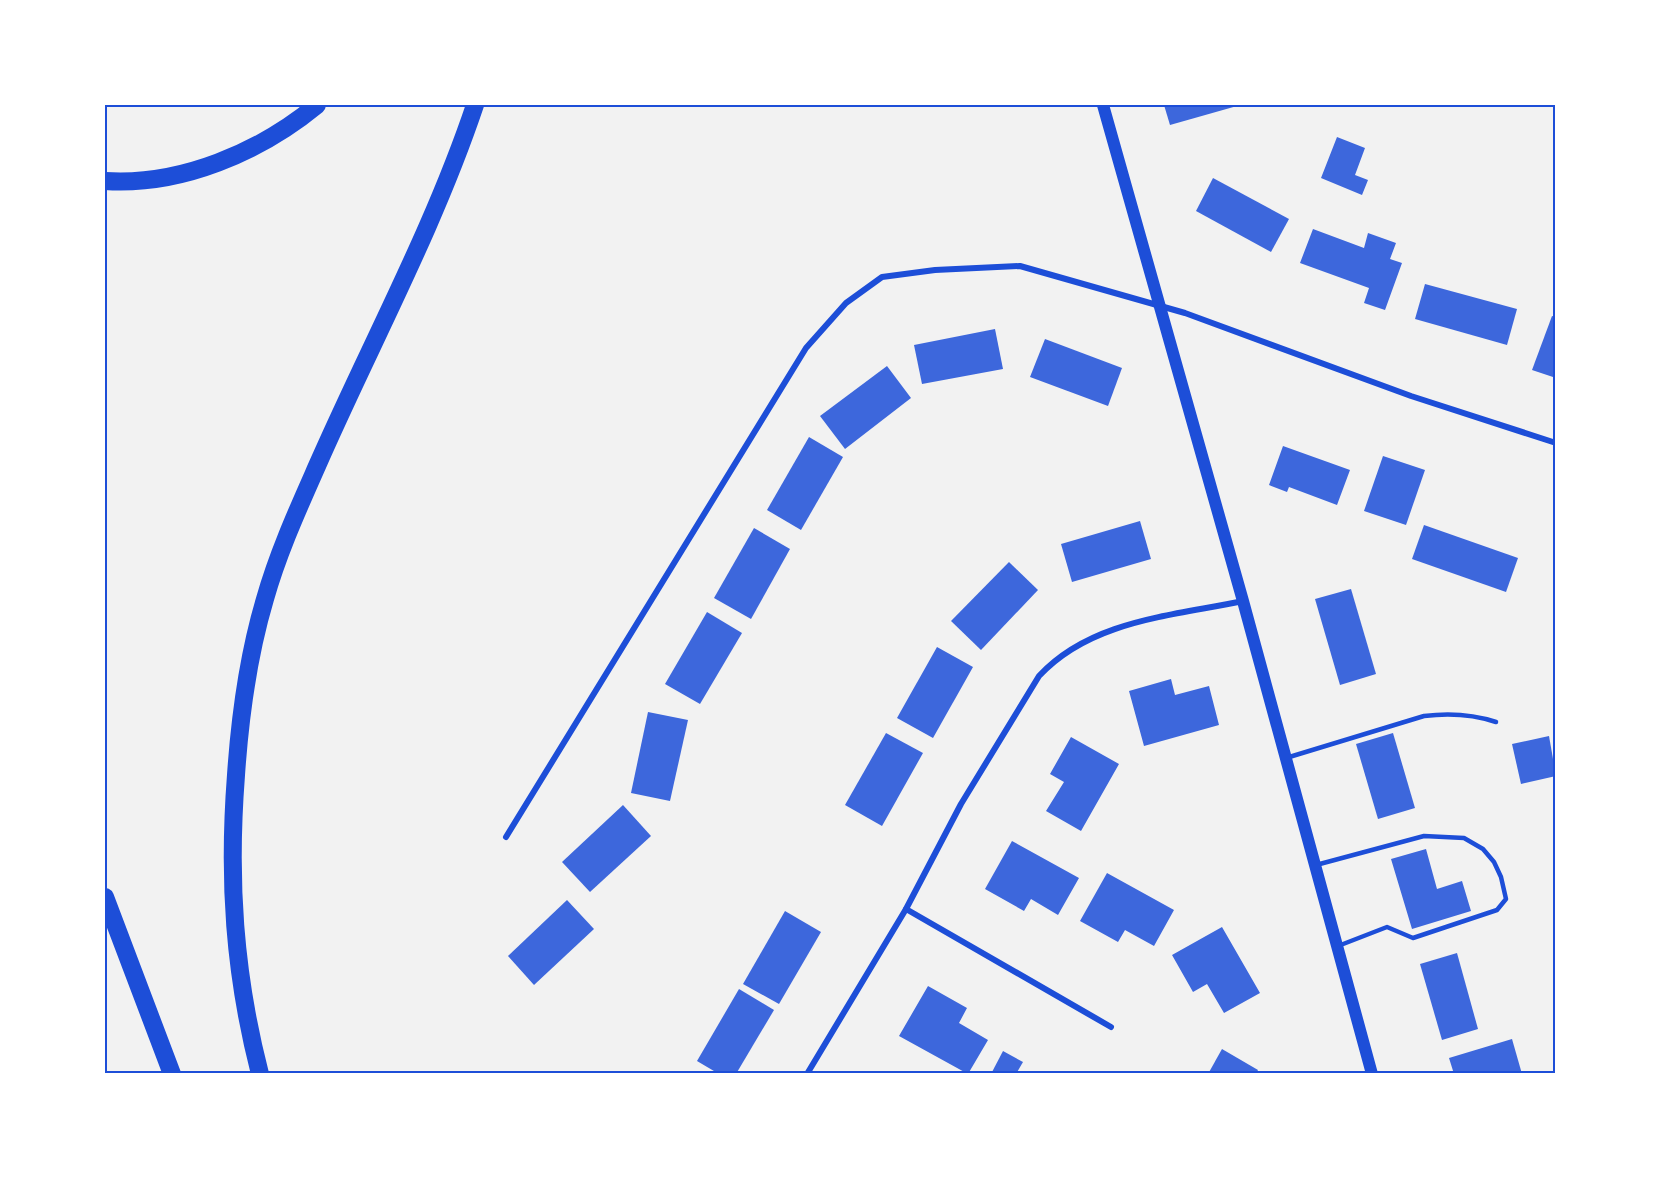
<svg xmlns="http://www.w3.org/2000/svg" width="1661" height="1179" viewBox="0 0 1661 1179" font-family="'Varela Round',sans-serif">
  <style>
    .building { fill: #3d67dc }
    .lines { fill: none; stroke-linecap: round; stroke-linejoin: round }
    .service { stroke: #1d4ed8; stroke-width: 4.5 }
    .minor { stroke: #1d4ed8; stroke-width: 6 }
    .secondary { stroke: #1d4ed8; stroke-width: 12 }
    .motorway { stroke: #1d4ed8; stroke-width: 18 }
    .neatline { fill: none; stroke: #1d4ed8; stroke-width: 2 }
  </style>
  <rect width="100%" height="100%" fill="#f2f2f2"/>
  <g class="building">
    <path d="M 1164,105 L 1237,105 L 1237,106 L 1170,125 Z"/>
    <path d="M 1337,137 L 1365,148 L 1355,175 L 1368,180 L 1362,195 L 1321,178 Z"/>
    <path d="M 1213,178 L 1289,219 L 1271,252 L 1196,211 Z"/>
    <path d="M 1313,229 L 1364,248 L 1368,233 L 1396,243 L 1390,259 L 1402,263 L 1385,310 L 1364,303 L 1369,288 L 1300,263 Z"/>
    <path d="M 1425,284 L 1517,309 L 1507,345 L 1415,319 Z"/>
    <path d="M 1552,316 L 1556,317 L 1556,378 L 1532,370 Z"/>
    <path d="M 995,329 L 1003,369 L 922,384 L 914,345 Z"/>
    <path d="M 1045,339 L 1122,368 L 1108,406 L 1030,377 Z"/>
    <path d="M 887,366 L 911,398 L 845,449 L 820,416 Z"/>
    <path d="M 809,437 L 843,457 L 801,530 L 767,510 Z"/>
    <path d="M 1283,446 L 1350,470 L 1337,505 L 1289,487 L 1287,492 L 1269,485 Z"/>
    <path d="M 1383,456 L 1425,470 L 1406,525 L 1364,511 Z"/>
    <path d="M 1140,521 L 1151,559 L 1072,582 L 1061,544 Z"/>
    <path d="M 1424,525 L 1518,558 L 1506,592 L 1412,559 Z"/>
    <path d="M 754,528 L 790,549 L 751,619 L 714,598 Z"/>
    <path d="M 1009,562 L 1038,590 L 981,650 L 951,621 Z"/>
    <path d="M 1351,589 L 1376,674 L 1340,685 L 1315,599 Z"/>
    <path d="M 707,612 L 742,633 L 700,704 L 665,684 Z"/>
    <path d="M 937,647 L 973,667 L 933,738 L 897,718 Z"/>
    <path d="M 1171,679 L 1175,695 L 1209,686 L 1219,725 L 1144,746 L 1129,691 Z"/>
    <path d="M 648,712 L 688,720 L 670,801 L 631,793 Z"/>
    <path d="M 886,733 L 923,753 L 882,826 L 845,805 Z"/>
    <path d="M 1393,733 L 1415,808 L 1378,819 L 1356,744 Z"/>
    <path d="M 1549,736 L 1556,776 L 1521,784 L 1512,744 Z"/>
    <path d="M 1071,737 L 1119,764 L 1081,831 L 1046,811 L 1064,782 L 1050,774 Z"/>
    <path d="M 623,805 L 651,836 L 590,892 L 562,862 Z"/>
    <path d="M 1012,841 L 1079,878 L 1058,915 L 1031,899 L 1024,911 L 985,889 Z"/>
    <path d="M 1426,849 L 1437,889 L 1462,881 L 1471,911 L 1412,929 L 1391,859 Z"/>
    <path d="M 1107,873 L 1174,910 L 1154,946 L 1125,930 L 1118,942 L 1080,921 Z"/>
    <path d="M 567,900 L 594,929 L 534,985 L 508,956 Z"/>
    <path d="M 785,911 L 821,932 L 779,1004 L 743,984 Z"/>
    <path d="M 1222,927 L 1260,993 L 1224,1013 L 1207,984 L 1193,992 L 1172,955 Z"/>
    <path d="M 1457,953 L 1478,1029 L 1442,1040 L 1420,964 Z"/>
    <path d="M 928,986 L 967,1008 L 959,1023 L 988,1040 L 968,1074 L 899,1036 Z"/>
    <path d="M 739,989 L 774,1010 L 736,1074 L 719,1074 L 697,1061 Z"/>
    <path d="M 1512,1039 L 1522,1074 L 1454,1074 L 1449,1058 Z"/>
    <path d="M 1222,1049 L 1258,1070 L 1256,1074 L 1208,1074 Z"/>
    <path d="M 1003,1051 L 1023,1062 L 1016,1074 L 991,1074 Z"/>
  </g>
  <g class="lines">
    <g class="service">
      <path d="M 1286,758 L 1424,716 C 1448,713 1472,714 1496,722"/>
      <path d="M 1316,865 L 1424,836 L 1464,838 L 1483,849 L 1494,862 L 1501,877 L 1506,899 L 1497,910 L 1413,938 L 1387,927 L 1338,946"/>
    </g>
    <g class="minor">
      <path d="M 506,837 L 806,348 L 846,303 L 882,277 L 935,270 L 1020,266 L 1185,313 L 1411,396 L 1556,443"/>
      <path d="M 906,909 L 1111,1027"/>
      <path d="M 807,1074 L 906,909 L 961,804 L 1039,676 C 1091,620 1172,616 1243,601"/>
    </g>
    <path class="secondary" d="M 1103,105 L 1243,601 L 1372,1074"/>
    <g class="motorway">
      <path d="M 105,181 C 181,186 260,152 317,105"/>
      <path d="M 105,897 L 172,1074"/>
      <path d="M 260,1074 C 234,973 228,879 236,775 C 240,716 248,656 265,599 C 278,553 298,509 317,466 C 370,345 433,230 475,105"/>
    </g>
  </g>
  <rect width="1661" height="1179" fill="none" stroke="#ffffff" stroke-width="213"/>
  <rect x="106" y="106" width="1448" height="966" class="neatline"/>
</svg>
